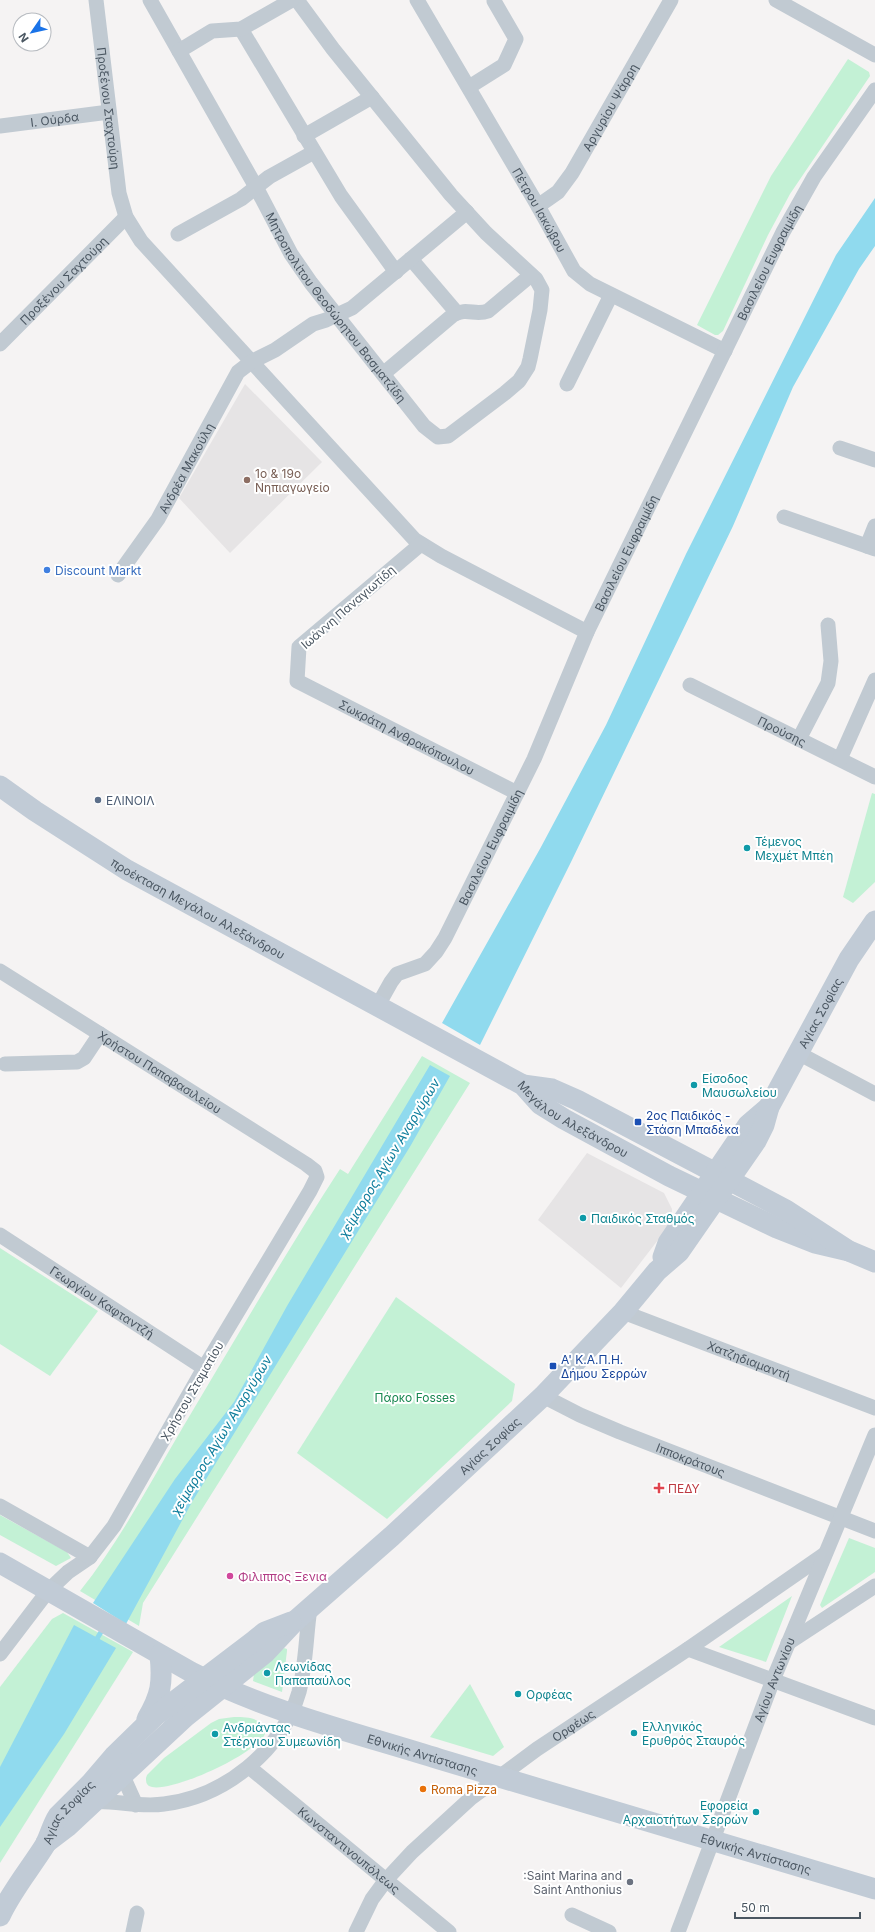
<svg xmlns="http://www.w3.org/2000/svg" width="875" height="1932" viewBox="0 0 875 1932" font-family="Inter,sans-serif">
  <style>
    .education { fill: #e6e4e5 }
    .green { fill: #c3f1d5 }
    .water { fill: #90daee }
    .lines { fill: none; stroke-linecap: round; stroke-linejoin: round }
    .stream { stroke: #90daee; stroke-width: 5 }
    .street { stroke: #c1cad2; stroke-width: 15 }
    .secondary { stroke: #c1cbd6; stroke-width: 21 }
    .education-dot { fill: #8d6e63; stroke: #fff; stroke-width: 1.5 }
    .shop-dot { fill: #3f7fe0; stroke: #fff; stroke-width: 1.5 }
    .service-dot { fill: #5c6f8a; stroke: #fff; stroke-width: 1.5 }
    .culture-dot { fill: #0f9aa8; stroke: #fff; stroke-width: 1.5 }
    .transit-dot { fill: #1a4fb4; stroke: #fff; stroke-width: 1.5 }
    .health-dot { fill: #e0444e; stroke: #fff; stroke-width: 1.5 }
    .hotel-dot { fill: #d1479c; stroke: #fff; stroke-width: 1.5 }
    .food-dot { fill: #e8710a; stroke: #fff; stroke-width: 1.5 }
    .worship-dot { fill: #6b7280; stroke: #fff; stroke-width: 1.5 }
    .labels { text-anchor: middle; dominant-baseline: central; stroke-width: 4; stroke-linejoin: round; paint-order: stroke }
    .street-label { font-size: 12px; fill: #4a5661; stroke: #fff }
    .education-label { font-size: 12px; fill: #785e54; stroke: #fff; text-anchor: start }
    .shop-label { font-size: 12px; fill: #366cbe; stroke: #fff; text-anchor: start }
    .service-label { font-size: 12px; fill: #4e5e75; stroke: #fff; text-anchor: start }
    .culture-label { font-size: 12px; fill: #0d838f; stroke: #fff; text-anchor: start }
    .transit-label { font-size: 12px; fill: #164399; stroke: #fff; text-anchor: start }
    .park-label { font-size: 12px; fill: #17864f; stroke: #fff }
    .health-label { font-size: 12px; fill: #be3a42; stroke: #fff; text-anchor: start }
    .hotel-label { font-size: 12px; fill: #b23c85; stroke: #fff; text-anchor: start }
    .food-label { font-size: 12px; fill: #c56008; stroke: #fff; text-anchor: start }
    .worship-label { font-size: 12px; fill: #5b616d; stroke: #fff; text-anchor: end }
    .water-label { font-size: 13px; font-style: italic; fill: #0c7c9b; stroke: #fff }
  </style>
  <rect width="100%" height="100%" fill="#f5f3f3"/>
  <g class="education">
    <path d="M 245,384 L 322,462 L 230,553 L 179,498 Z"/>
    <path d="M 587,1153 L 664,1193 L 672,1209 L 671,1223 L 621,1288 L 538,1220 Z"/>
  </g>
  <g class="green">
    <path d="M 848,59 L 869,72 L 870,76 L 790,194 L 768,235 L 723,331 L 718,335 L 715,335 L 697,325 L 771,176 Z"/>
    <path d="M 872,793 L 875,794 L 875,882 L 853,903 L 843,897 Z"/>
    <path d="M 422,1056 L 470,1083 L 143,1603 L 139,1626 L 80,1591 C 120,1541 150,1483 183,1427 C 234,1341 285,1254 340,1169 L 348,1174 Z"/>
    <path d="M 0,1248 L 98,1311 L 50,1376 L 0,1344 Z"/>
    <path d="M 396,1297 L 515,1384 L 512,1401 L 387,1519 L 297,1453 Z"/>
    <path d="M 0,1515 L 67,1552 L 71,1558 L 56,1566 L 0,1535 Z"/>
    <path d="M 849,1538 L 875,1548 L 875,1572 L 822,1608 L 820,1605 Z"/>
    <path d="M 792,1596 L 766,1662 L 719,1647 Z"/>
    <path d="M 63,1613 L 133,1652 L 0,1863 L 0,1687 L 52,1619 Z"/>
    <path d="M 284,1648 L 287,1649 L 287,1651 L 282,1692 L 253,1681 L 254,1674 Z"/>
    <path d="M 470,1684 L 504,1747 L 493,1756 L 430,1737 Z"/>
    <path d="M 234,1717 C 248,1717 257,1717 266,1729 C 269,1749 167,1796 149,1786 C 146,1784 146,1781 146,1778 L 147,1775 L 164,1758 L 211,1723 L 219,1719 Z"/>
  </g>
  <g class="water">
    <path d="M 875,198 L 875,246 L 859,269 L 793,387 L 733,526 L 572,860 L 480,1045 L 442,1023 L 541,847 L 606,725 L 686,554 L 836,255 Z"/>
    <path d="M 430,1065 L 450,1076 L 411,1145 L 192,1502 L 126,1624 L 93,1603 L 175,1479 L 234,1402 L 287,1306 Z"/>
    <path d="M 74,1625 L 116,1648 L 64,1734 L 0,1827 L 0,1767 Z"/>
  </g>
  <g class="lines">
    <path class="stream" d="M 95,1642 L 104,1627"/>
    <g class="street">
      <path id="s1" d="M 96,0 L 119,193 L 126,217 L 141,241 L 415,540 L 441,556 L 587,632"/>
      <path id="s2" d="M 150,0 L 256,187 L 291,254 L 311,283 L 424,426 L 438,437 L 448,436 L 505,393 L 519,381 L 528,367 L 530,359 L 540,310 L 542,290 L 536,279 L 486,233 L 451,195 L 333,49 L 297,0"/>
      <path id="s3" d="M 417,0 L 538,206 L 574,271 L 590,284 L 725,351"/>
      <path d="M 776,0 L 875,55"/>
      <path d="M 241,29 L 341,196 L 396,272"/>
      <path d="M 179,51 L 212,31 L 241,29 L 292,0"/>
      <path d="M 469,87 L 504,65 L 516,39 L 494,1"/>
      <path id="s4" d="M 0,126 L 109,112"/>
      <path d="M 304,136 L 372,97"/>
      <path id="s5" d="M 538,206 L 558,192 L 572,173 L 671,0"/>
      <path d="M 178,234 L 241,199 L 269,177 L 314,152"/>
      <path d="M 411,259 L 457,313"/>
      <path id="s6" d="M 0,344 L 126,217"/>
      <path d="M 383,374 L 453,315 C 467,307 475,316 488,311 L 531,275"/>
      <path d="M 567,384 L 611,295"/>
      <path d="M 840,448 L 875,460"/>
      <path d="M 784,517 L 875,549"/>
      <path id="s7" d="M 421,544 L 299,647 L 297,681 L 517,793"/>
      <path d="M 867,546 L 875,526"/>
      <path id="s8" d="M 118,575 L 158,519 L 238,372 L 251,362 L 275,350 L 313,324 L 326,320 L 352,308 L 467,212"/>
      <path id="s9" d="M 690,685 L 875,777"/>
      <path d="M 799,739 L 828,683 L 831,661 L 828,625"/>
      <path d="M 840,759 L 875,680"/>
      <path id="s10" d="M 0,971 L 306,1164 L 315,1171 L 317,1177 L 310,1191 L 204,1368 L 114,1526 L 90,1557 L 68,1572 L 48,1591 L 0,1654"/>
      <path id="s11" d="M 377,1007 L 391,982 L 397,974 L 425,964 L 436,952 L 445,938 L 534,759 L 587,632 L 783,232 L 814,177 L 875,90"/>
      <path d="M 798,1053 L 875,1094"/>
      <path d="M 5,1064 L 77,1062 L 84,1058 L 100,1034"/>
      <path id="s12" d="M 0,1235 L 204,1368"/>
      <path id="s13" d="M 623,1312 L 875,1408"/>
      <path id="s14" d="M 543,1396 L 580,1415 L 620,1432 L 875,1531"/>
      <path d="M 0,1506 L 90,1557"/>
      <path d="M 788,1643 L 875,1586"/>
      <path d="M 688,1649 L 875,1718"/>
      <path id="s15" d="M 249,1767 L 449,1932"/>
      <path d="M 122,1774 L 136,1805"/>
      <path d="M 88,1802 C 113,1799 138,1808 164,1804 C 224,1797 282,1751 299,1692 C 306,1665 306,1635 310,1608"/>
      <path d="M 572,1915 L 609,1932"/>
      <path d="M 133,1932 L 137,1913"/>
      <path id="s16" d="M 356,1932 L 372,1899 L 386,1880 L 412,1852 L 471,1798 L 537,1749 L 688,1649 L 825,1554"/>
      <path id="s17" d="M 678,1932 L 773,1680 L 875,1435"/>
    </g>
    <g class="secondary">
      <path id="s18" d="M 0,786 L 35,811 L 127,870 L 523,1085 L 540,1104 L 564,1119 L 669,1176 L 777,1228 L 815,1243 L 849,1251"/>
      <path d="M 523,1085 L 552,1089 L 577,1100 L 786,1210 L 849,1251 L 875,1262"/>
      <path d="M 663,1257 L 668,1243 L 748,1125 L 769,1107"/>
      <path id="s19" d="M 0,1563 L 191,1672 C 269,1712 356,1733 439,1759 C 584,1803 730,1845 875,1889"/>
      <path d="M 147,1719 C 161,1695 163,1683 160,1655"/>
      <path id="s20" d="M 46,1843 L 67,1827 L 185,1717 L 265,1653 L 294,1622 L 392,1536 L 543,1396 L 623,1312 L 657,1271 L 679,1252 L 756,1141 L 764,1125 L 769,1107 L 849,959 L 875,921"/>
      <path id="s21" d="M 0,1916 C 12,1890 30,1869 45,1845 C 50,1836 52,1825 58,1816 L 90,1784 L 114,1756 L 155,1716 L 255,1640 L 265,1632 L 291,1622"/>
    </g>
  </g>
  <circle class="education-dot" cx="247" cy="480" r="4"/>
  <circle class="shop-dot" cx="47" cy="570" r="4"/>
  <circle class="service-dot" cx="98" cy="800" r="4"/>
  <g class="culture-dot">
    <circle cx="747" cy="848" r="4"/>
    <circle cx="694" cy="1085" r="4"/>
    <circle cx="583" cy="1218" r="4"/>
    <circle cx="267" cy="1673" r="4"/>
    <circle cx="518" cy="1694" r="4"/>
    <circle cx="634" cy="1733" r="4"/>
    <circle cx="215" cy="1734" r="4"/>
    <circle cx="756" cy="1812" r="4"/>
  </g>
  <g class="transit-dot">
    <rect x="634" y="1118" width="8" height="8" rx="2"/>
    <rect x="549" y="1362" width="8" height="8" rx="2"/>
  </g>
  <path class="health-dot" d="M657 1482h4v4h4v4h-4v4h-4v-4h-4v-4h4z"/>
  <circle class="hotel-dot" cx="230" cy="1576" r="4"/>
  <circle class="food-dot" cx="423" cy="1789" r="4"/>
  <circle class="worship-dot" cx="630" cy="1882" r="4"/>
  <g class="labels">
    <g class="street-label">
      <text stroke="none"><textPath href="#s5" startOffset="124">Αργυρίου Ψάρρη</textPath></text>
      <text stroke="none"><textPath href="#s1" startOffset="109">Προξένου Σταχτούρη</textPath></text>
      <text stroke="none"><textPath href="#s4" startOffset="55">Ι. Ούρδα</textPath></text>
      <text stroke="none"><textPath href="#s3" startOffset="243">Πέτρου Ιακώβου</textPath></text>
      <text stroke="none"><textPath href="#s11" startOffset="851">Βασιλείου Ευφραιμίδη</textPath></text>
      <text stroke="none"><textPath href="#s6" startOffset="90">Προξένου Σαχτούρη</textPath></text>
      <text stroke="none"><textPath href="#s2" startOffset="360">Μητροπολίτου Θεοδώρητου Βασματζίδη</textPath></text>
      <text stroke="none"><textPath href="#s8" startOffset="127">Ανδρέα Μακούλη</textPath></text>
      <text stroke="none"><textPath href="#s11" startOffset="527">Βασιλείου Ευφραιμίδη</textPath></text>
      <text transform="translate(348 607) rotate(-41)">Ιωάννη Παναγιωτίδη</text>
      <text stroke="none"><textPath href="#s9" startOffset="103">Προύσης</textPath></text>
      <text stroke="none"><textPath href="#s7" startOffset="317">Σωκράτη Ανθρακόπουλου</textPath></text>
      <text stroke="none"><textPath href="#s11" startOffset="203">Βασιλείου Ευφραιμίδη</textPath></text>
      <text stroke="none"><textPath href="#s18" startOffset="233">προέκταση Μεγάλου Αλεξάνδρου</textPath></text>
      <text stroke="none"><textPath href="#s20" startOffset="1146">Αγίας Σοφίας</textPath></text>
      <text stroke="none"><textPath href="#s10" startOffset="189">Χρήστου Παπαβασιλείου</textPath></text>
      <text stroke="none"><textPath href="#s18" startOffset="664">Μεγάλου Αλεξάνδρου</textPath></text>
      <text stroke="none"><textPath href="#s12" startOffset="122">Γεωργίου Καφταντζή</textPath></text>
      <text stroke="none"><textPath href="#s13" startOffset="135">Χατζηδιαμαντή</textPath></text>
      <text transform="translate(192 1391) rotate(-60)">Χρήστου Σταματίου</text>
      <text stroke="none"><textPath href="#s20" startOffset="596">Αγίας Σοφίας</textPath></text>
      <text stroke="none"><textPath href="#s14" startOffset="161">Ιπποκράτους</textPath></text>
      <text stroke="none"><textPath href="#s17" startOffset="270">Αγίου Αντωνίου</textPath></text>
      <text stroke="none"><textPath href="#s16" startOffset="304">Ορφέως</textPath></text>
      <text stroke="none"><textPath href="#s19" startOffset="466">Εθνικής Αντίστασης</textPath></text>
      <text stroke="none"><textPath href="#s21" startOffset="125">Αγίας Σοφίας</textPath></text>
      <text stroke="none"><textPath href="#s15" startOffset="130">Κωνσταντινουπόλεως</textPath></text>
      <text stroke="none"><textPath href="#s19" startOffset="814">Εθνικής Αντίστασης</textPath></text>
    </g>
    <g class="education-label">
      <text x="255" y="473">1ο &amp; 19ο<tspan x="255" dy="14">Νηπιαγωγείο</tspan></text>
    </g>
    <g class="shop-label">
      <text x="55" y="570">Discount Markt</text>
    </g>
    <g class="service-label">
      <text x="106" y="800">ΕΛΙΝΟΙΛ</text>
    </g>
    <g class="culture-label">
      <text x="755" y="841">Τέμενος<tspan x="755" dy="14">Μεχμέτ Μπέη</tspan></text>
      <text x="702" y="1078">Είσοδος<tspan x="702" dy="14">Μαυσωλείου</tspan></text>
      <text x="591" y="1218">Παιδικός Σταθμός</text>
      <text x="275" y="1666">Λεωνίδας<tspan x="275" dy="14">Παπαπαύλος</tspan></text>
      <text x="526" y="1694">Ορφέας</text>
      <text x="642" y="1726">Ελληνικός<tspan x="642" dy="14">Ερυθρός Σταυρός</tspan></text>
      <text x="223" y="1727">Ανδριάντας<tspan x="223" dy="14">Στέργιου Συμεωνίδη</tspan></text>
      <text x="748" y="1805" text-anchor="end">Εφορεία<tspan x="748" dy="14">Αρχαιοτήτων Σερρών</tspan></text>
    </g>
    <g class="transit-label">
      <text x="646" y="1115">2ος Παιδικός -<tspan x="646" dy="14">Στάση Μπαδέκα</tspan></text>
      <text x="561" y="1359">Α' Κ.Α.Π.Η.<tspan x="561" dy="14">Δήμου Σερρών</tspan></text>
    </g>
    <g class="park-label">
      <text x="415" y="1397">Πάρκο Fosses</text>
    </g>
    <g class="health-label">
      <text x="668" y="1488">ΠΕΔΥ</text>
    </g>
    <g class="hotel-label">
      <text x="238" y="1576">Φιλιππος Ξενια</text>
    </g>
    <g class="food-label">
      <text x="431" y="1789">Roma Pizza</text>
    </g>
    <g class="worship-label">
      <text x="622" y="1875">:Saint Marina and<tspan x="622" dy="14">Saint Anthonius</tspan></text>
    </g>
    <g class="water-label">
      <text transform="translate(389 1158) rotate(-59)">χείμαρρος Αγίων Αναργύρων</text>
      <text transform="translate(221 1435) rotate(-59)">χείμαρρος Αγίων Αναργύρων</text>
    </g>
  </g>
  <g transform="translate(32 32) rotate(236)"><circle r="19" fill="#ffffff" stroke="#b7bbc0"/>
  <path d="M0-3L7 15L0 10L-7 15Z" fill="#1a73e8"/>
  <text y="-6" font-size="11" font-weight="bold" text-anchor="middle" fill="#4a5661">N</text>
  </g>
  <path d="M735 1912v6h125v-6" fill="none" stroke="#4a5661" stroke-width="2"/>
  <text x="741" y="1912" font-size="12" fill="#4a5661" stroke="#ffffff" stroke-width="3" paint-order="stroke">50 m</text>
</svg>
